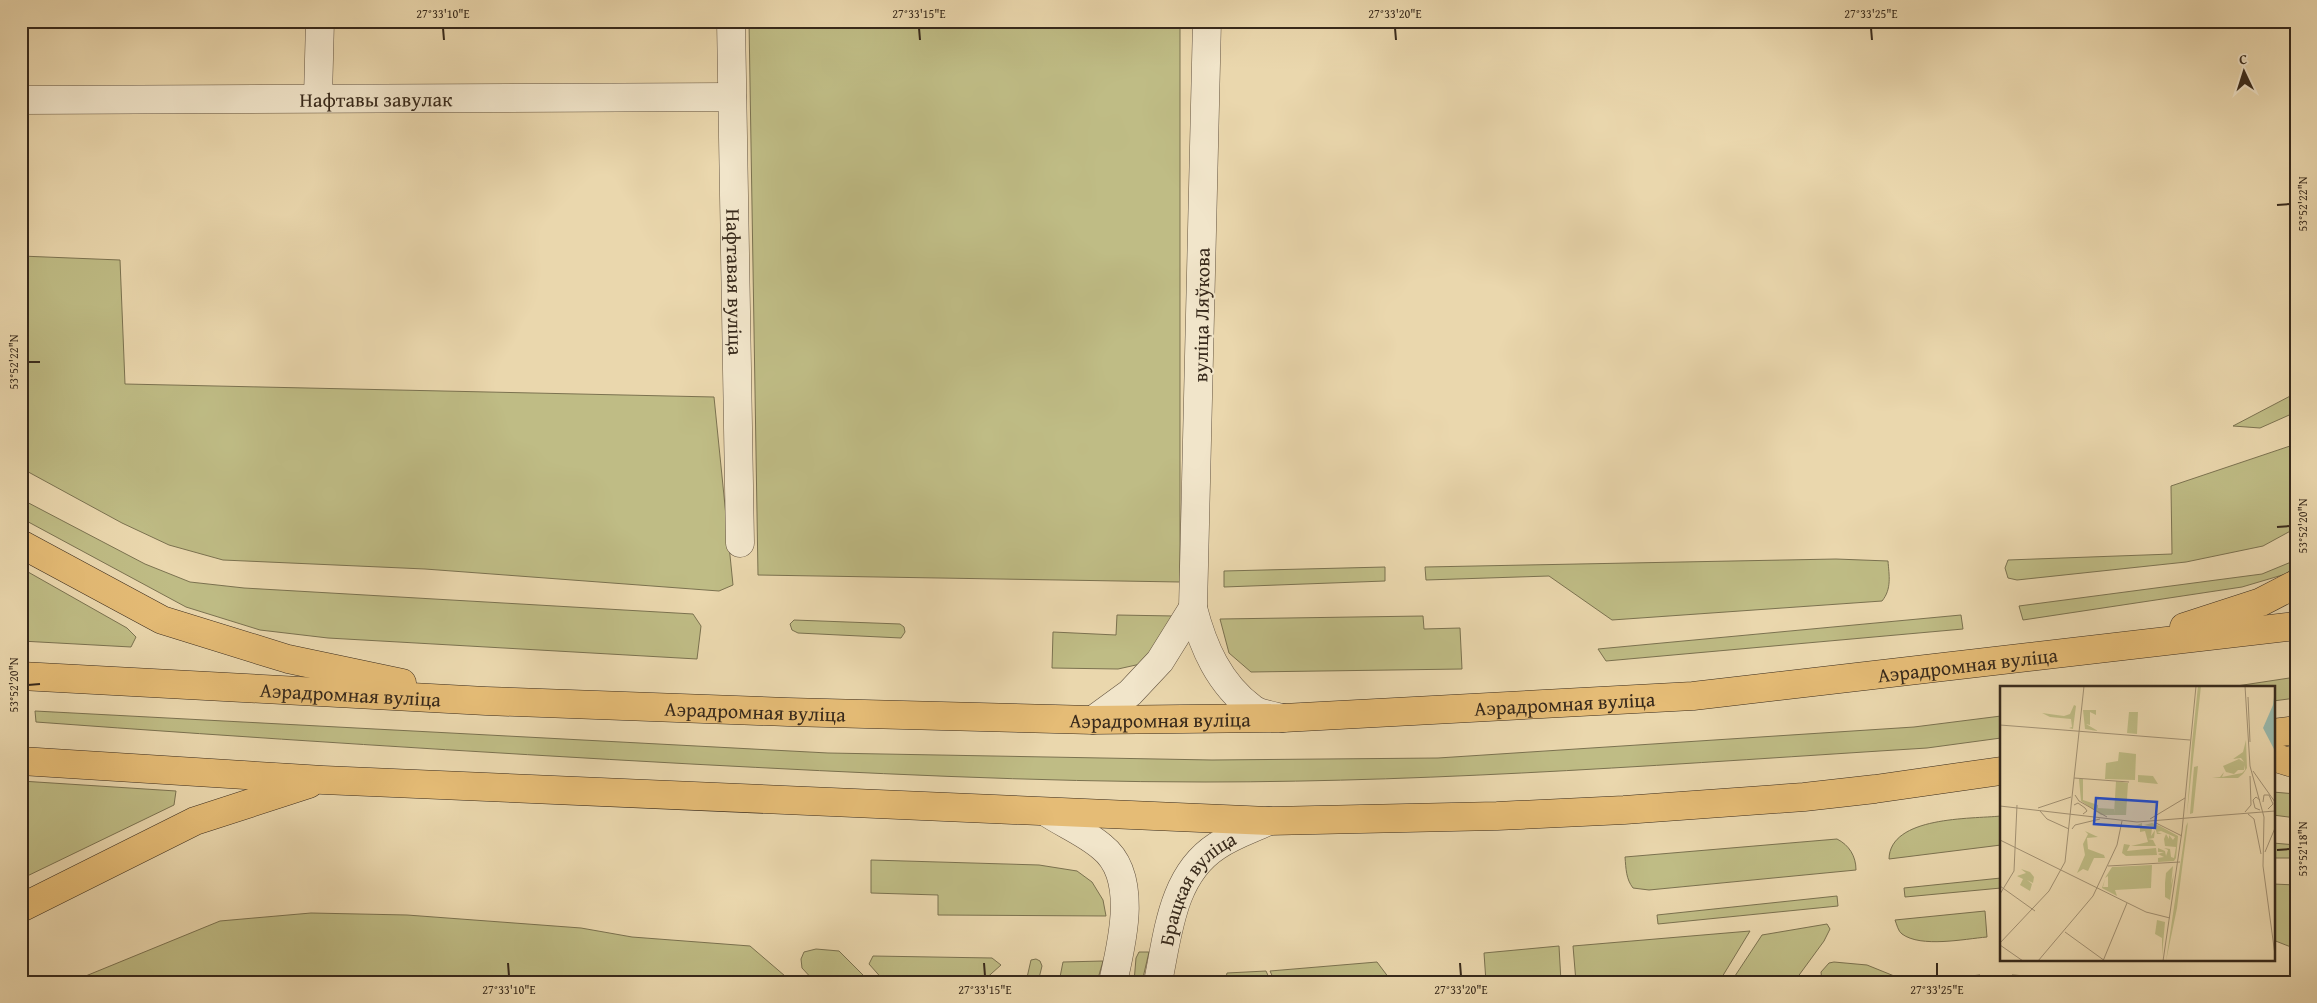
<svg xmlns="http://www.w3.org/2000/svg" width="2317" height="1003" viewBox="0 0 2317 1003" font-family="'Gentium Book Plus',serif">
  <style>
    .green { fill: #bfbc85; stroke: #7b7250 }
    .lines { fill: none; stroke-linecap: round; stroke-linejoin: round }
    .minor-casing { stroke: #645440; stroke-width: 29 }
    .major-casing { stroke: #37291b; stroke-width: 29 }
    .minor { stroke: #f1e5ca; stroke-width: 28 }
    .major { stroke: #e5bc76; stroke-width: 28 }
    .ticks { fill: none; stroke: #37291b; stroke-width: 2 }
    .labels { text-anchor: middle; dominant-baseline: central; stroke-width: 4; stroke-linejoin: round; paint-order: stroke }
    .street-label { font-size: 20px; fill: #37291b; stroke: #f1e5ca }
    .inset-road { fill: none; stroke: #a29173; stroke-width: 1 }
    .view { fill: #1d4ed8; fill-opacity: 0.15; stroke: #1d4ed8; stroke-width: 2.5 }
    .inset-edge { fill: none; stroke: #37291b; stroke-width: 2.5 }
    .neatline { fill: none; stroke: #37291b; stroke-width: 2 }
    .ticks-label { font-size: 12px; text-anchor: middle; fill: #37291b }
  </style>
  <rect width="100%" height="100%" fill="#ead7ad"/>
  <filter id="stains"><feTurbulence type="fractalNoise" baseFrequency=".004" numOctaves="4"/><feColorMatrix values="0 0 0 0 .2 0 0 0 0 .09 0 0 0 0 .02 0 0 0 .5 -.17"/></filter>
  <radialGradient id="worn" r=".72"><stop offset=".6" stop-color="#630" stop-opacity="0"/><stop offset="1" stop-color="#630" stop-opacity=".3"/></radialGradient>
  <g class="green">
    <path d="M 749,21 L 1180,21 L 1180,582 L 758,575 Z"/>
    <path d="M 21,256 L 120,260 L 125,384 L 714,397 L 733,585 L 719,591 L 425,569 L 223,560 L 169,545 L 122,523 L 21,468 Z"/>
    <path d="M 2296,393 L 2296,412 L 2260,428 L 2233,426 Z"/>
    <path d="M 2296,444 L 2296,528 L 2263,546 L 2186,562 L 2017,580 L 2008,578 L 2005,568 L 2008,560 L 2172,554 L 2171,486 Z"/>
    <path d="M 21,499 L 145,564 L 190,582 L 244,588 L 693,614 L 701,626 L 697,659 L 328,638 L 260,630 L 186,607 L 21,518 Z"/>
    <path d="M 1836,559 L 1888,561 C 1889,575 1892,589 1882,601 L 1612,620 L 1549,576 L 1426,580 L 1425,567 Z"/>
    <path d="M 2296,560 L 2296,571 L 2242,587 L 2023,620 L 2019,606 L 2262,574 Z"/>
    <path d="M 1385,567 L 1385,581 L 1224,587 L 1224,571 Z"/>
    <path d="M 21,568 L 127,628 L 136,637 L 131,647 L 21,641 Z"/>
    <path d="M 1117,615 L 1174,616 L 1145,663 L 1118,669 L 1052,668 L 1053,632 L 1116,635 Z"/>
    <path d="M 1961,615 L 1963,629 L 1606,661 L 1598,649 Z"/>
    <path d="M 1423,616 L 1424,629 L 1460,628 L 1462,669 L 1251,672 L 1229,653 L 1220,619 Z"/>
    <path d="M 794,620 L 900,624 L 904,627 L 905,632 L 901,638 L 798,633 L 792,630 L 790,624 Z"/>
    <path d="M 2296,677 L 2296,698 L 2273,701 L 2273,687 L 2230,687 Z"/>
    <path d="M 35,711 L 828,753 L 1212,760 L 1438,758 L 1914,727 L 2001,716 L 2001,738 L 1927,748 C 1687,763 1446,782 1205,782 C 1034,782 862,773 691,764 C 473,752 254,738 36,722 Z"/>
    <path d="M 21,781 L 176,791 L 174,805 L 21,879 Z"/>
    <path d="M 2273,792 L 2296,794 L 2296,818 L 2273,815 Z"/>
    <path d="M 2001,816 L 2001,845 L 1889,859 C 1890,816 1971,819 2001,816 Z"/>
    <path d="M 1837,839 C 1849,845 1856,856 1856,870 L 1649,890 L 1633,888 C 1626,879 1626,869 1625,857 Z"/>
    <path d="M 2273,843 L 2296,845 L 2296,858 L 2273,858 Z"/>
    <path d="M 871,860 L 1039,865 L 1077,871 L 1092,882 L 1103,900 L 1106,916 L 938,915 L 938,895 L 871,893 Z"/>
    <path d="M 2001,878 L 2001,888 L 1905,897 L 1904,888 Z"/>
    <path d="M 2273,884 L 2296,885 L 2296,949 L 2273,940 Z"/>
    <path d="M 1837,896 L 1838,906 L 1658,924 L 1657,915 Z"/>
    <path d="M 1985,911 L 1987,937 C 1964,939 1921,948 1902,934 C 1898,931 1897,925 1895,920 Z"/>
    <path d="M 311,913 L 407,915 L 581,928 L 632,937 L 750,946 L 792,982 L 71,982 L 220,921 Z"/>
    <path d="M 1827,924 L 1830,929 L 1824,941 L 1794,982 L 1731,982 L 1762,935 Z"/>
    <path d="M 1750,931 L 1719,982 L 1576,982 L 1573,946 Z"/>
    <path d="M 1559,946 L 1561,982 L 1486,982 L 1484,953 Z"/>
    <path d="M 816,949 L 839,951 L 870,982 L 815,982 L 802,968 L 801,959 L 804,952 Z"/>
    <path d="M 1139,952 L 1149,952 L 1142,982 L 1134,982 L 1136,958 Z"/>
    <path d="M 873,956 L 992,958 L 1001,965 L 982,982 L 885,982 L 869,964 Z"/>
    <path d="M 1036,959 L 1040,961 L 1042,966 L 1038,982 L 1026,982 L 1031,960 Z"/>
    <path d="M 1103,961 L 1097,982 L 1059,982 L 1063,962 Z"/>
    <path d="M 1377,962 L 1392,982 L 1275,982 L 1270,971 Z"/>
    <path d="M 1834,962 L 1867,965 L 1909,982 L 1822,982 L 1821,972 L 1829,963 Z"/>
    <path d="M 1266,971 L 1271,982 L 1225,982 L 1227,973 Z"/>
    <path d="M 1980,975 L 1973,982 L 1910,982 Z"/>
    <path d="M 2012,975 L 2113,982 L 2009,982 Z"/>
  </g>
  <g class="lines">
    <defs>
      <g id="minor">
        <path id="s1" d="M 731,21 L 740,543"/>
        <path d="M 1207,21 L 1193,608 C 1203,647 1219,684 1253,709 C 1260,714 1274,716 1283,718"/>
        <path d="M 318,97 L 320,21"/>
        <path id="s2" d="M 21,100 L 732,97"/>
        <path d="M 1093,720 L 1130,693 L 1160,661 L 1193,608"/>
        <path d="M 1046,812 C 1064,824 1086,833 1102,847 C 1139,876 1122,943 1113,982"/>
        <path id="s3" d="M 1158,982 C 1168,934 1172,875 1217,846 C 1233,835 1252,829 1269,821"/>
      </g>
      <g id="major">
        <path d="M 21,544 L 162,620 L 288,659 L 402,683"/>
        <path d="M 2184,627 L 2261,602 L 2296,584"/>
        <path id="s4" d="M 21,676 L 486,701 L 788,712 L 1093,720 L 1283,718 L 1693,696 L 2296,626"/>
        <path d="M 2273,733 L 2296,730"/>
        <path d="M 2273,757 L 2296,764"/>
        <path d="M 21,761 L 323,780 L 1269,821 L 1497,816 L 1624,810 L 1804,797 L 1875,789 L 2001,771"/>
        <path d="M 21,908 L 195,821 L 309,784"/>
      </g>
    </defs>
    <use href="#minor" class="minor-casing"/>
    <use href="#major" class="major-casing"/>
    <use href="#minor" class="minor"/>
    <use href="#major" class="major"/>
  </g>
  <path class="ticks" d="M 443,28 L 444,40M 919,28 L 920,40M 1395,28 L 1396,40M 1871,28 L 1872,40M 2277,205 L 2290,204M 28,362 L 40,362M 2277,527 L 2290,526M 28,685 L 40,684M 2277,850 L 2290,849M 508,963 L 509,976M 984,963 L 985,976M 1460,963 L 1461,976M 1937,963 L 1937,976"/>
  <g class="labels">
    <g class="street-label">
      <text stroke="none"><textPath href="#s2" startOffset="355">Нафтавы завулак</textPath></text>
      <text stroke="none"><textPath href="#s1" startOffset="261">Нафтавая вуліца</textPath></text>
      <text transform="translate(1201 315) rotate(-89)">вуліца Ляўкова</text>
      <text stroke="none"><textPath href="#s4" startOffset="1950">Аэрадромная вуліца</textPath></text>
      <text stroke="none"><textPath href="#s4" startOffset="330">Аэрадромная вуліца</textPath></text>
      <text stroke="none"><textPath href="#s4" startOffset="1545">Аэрадромная вуліца</textPath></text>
      <text stroke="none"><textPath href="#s4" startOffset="735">Аэрадромная вуліца</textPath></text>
      <text stroke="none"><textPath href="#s4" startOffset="1140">Аэрадромная вуліца</textPath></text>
      <text stroke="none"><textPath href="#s3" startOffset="105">Брацкая вуліца</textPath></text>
    </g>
  </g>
  <g transform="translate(2000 686)">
    <rect width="275" height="275" fill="#ead7ad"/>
    <path d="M 198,0 L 201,0 L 187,128 L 192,57 ZM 74,19 L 76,20 L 73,43 L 69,42 L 72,41 L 71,33 L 50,31 L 42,27 L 64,30 L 70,28 ZM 83,24 L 96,24 L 96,29 L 90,26 L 90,39 L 86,38 L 98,45 L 85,43 ZM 129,26 L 138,26 L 137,48 L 127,47 ZM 246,54 L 247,82 L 243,88 L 238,92 L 212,92 L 220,91 L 224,86 L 222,91 L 242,87 L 245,84 L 244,79 L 244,84 L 238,84 L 234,88 L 226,86 L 223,80 L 239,73 L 244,76 L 241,72 L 233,73 L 243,66 ZM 119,66 L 136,68 L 135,94 L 105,93 L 106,77 L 118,75 ZM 198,80 L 193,127 L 190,128 L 194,81 ZM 138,89 L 153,90 L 158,98 L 138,96 ZM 79,93 L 83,93 L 83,114 L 98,119 L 98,122 L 114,123 L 114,128 L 116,95 L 128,97 L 126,129 L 101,129 L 81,115 ZM 188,136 L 177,222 L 166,275 L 186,140 ZM 142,137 L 142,140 L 152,142 L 151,150 L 155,144 L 154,152 L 148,153 L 153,154 L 156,160 L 131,160 L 148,156 L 145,145 L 140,146 L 140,142 L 133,141 ZM 152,137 L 160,140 L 178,150 L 176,172 L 174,175 L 158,176 L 158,172 L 164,171 L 158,168 L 164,166 L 158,166 L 158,162 L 165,165 L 166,170 L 168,164 L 164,162 L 170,163 L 171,171 L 174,172 L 176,161 L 165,160 L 164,153 L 166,148 L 169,153 L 169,149 L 173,154 L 175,151 L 161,145 L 157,146 L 162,148 L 157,148 L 155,141 L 144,139 ZM 85,145 L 98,151 L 87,152 L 88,163 L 104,169 L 105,172 L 94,172 L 88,185 L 83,183 L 77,187 L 85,169 L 83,158 L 88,148 ZM 124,158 L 130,159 L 127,165 L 156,162 L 157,169 L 126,170 L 122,167 ZM 152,179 L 151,202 L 115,204 L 117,210 L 102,202 L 105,193 L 103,201 L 108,201 L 108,190 L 105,192 L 112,181 ZM 173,180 L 171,199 L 174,187 L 170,214 L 165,211 L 165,197 L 166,187 ZM 21,183 L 30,186 L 34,191 L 33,197 L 27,194 L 32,198 L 30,205 L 20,199 L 23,193 L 17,190 L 26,187 ZM 157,234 L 165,236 L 162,270 L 162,252 L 155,248 Z" fill="#bfbc85"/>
    <path d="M 275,3 L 275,65 L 263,42 L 273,19 Z" fill="#98b9ad"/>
    <path class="inset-road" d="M 245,0 L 250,80 L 264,131 L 263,180 L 275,269M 248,11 L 250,56M 0,39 L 190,54M 253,85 L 275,116M 74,92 L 129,96M 75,109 L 79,115 L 107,131M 260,114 L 256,111 L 253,114 L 255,122 L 260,124M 263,116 L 264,109 L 269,109 L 273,118 L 268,123M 74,119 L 78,117 L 85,122 L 87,125 L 83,128M 0,120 L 137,136 L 275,125M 38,122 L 71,111M 40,125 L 47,133 L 69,143M 245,126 L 251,119 L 250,90M 248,128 L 254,133 L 261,168M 150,133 L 185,112M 154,136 L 182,150M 72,143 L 75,139 L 100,133M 0,154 L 146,226 L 170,232M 265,166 L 275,142M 108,180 L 180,176M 0,200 L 35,225M 0,208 L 14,185 L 17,119M 65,246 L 105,275M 0,257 L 49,205 L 65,176 L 84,0M 0,259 L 23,275M 38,275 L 93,210 L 117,159 L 122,135M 103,275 L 127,217M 163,275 L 182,145 L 196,0"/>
    <path class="view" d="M 96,112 L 157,116 L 155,142 L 94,138 Z"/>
    <rect width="275" height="275" class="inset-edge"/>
  </g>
  <rect width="2317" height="1003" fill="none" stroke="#ead7ad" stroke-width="55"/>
  <g transform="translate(2244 72) rotate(356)" stroke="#f1e5ca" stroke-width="4" paint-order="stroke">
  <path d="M0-4L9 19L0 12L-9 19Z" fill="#37291b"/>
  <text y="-8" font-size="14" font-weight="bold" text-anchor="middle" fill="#37291b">С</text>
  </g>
  <rect x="28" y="28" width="2262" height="948" class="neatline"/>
  <g class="ticks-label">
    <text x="443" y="18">27°33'10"E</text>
    <text x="919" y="18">27°33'15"E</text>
    <text x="1395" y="18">27°33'20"E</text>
    <text x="1871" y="18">27°33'25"E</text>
    <text transform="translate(2303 204) rotate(-90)" y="4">53°52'22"N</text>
    <text transform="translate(14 362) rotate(-90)" y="4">53°52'22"N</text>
    <text transform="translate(2303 526) rotate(-90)" y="4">53°52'20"N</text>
    <text transform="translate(14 685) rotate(-90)" y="4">53°52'20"N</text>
    <text transform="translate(2303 849) rotate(-90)" y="4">53°52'18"N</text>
    <text x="509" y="994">27°33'10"E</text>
    <text x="985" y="994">27°33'15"E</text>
    <text x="1461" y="994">27°33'20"E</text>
    <text x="1937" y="994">27°33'25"E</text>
  </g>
  <rect width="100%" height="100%" filter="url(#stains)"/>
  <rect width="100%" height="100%" fill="url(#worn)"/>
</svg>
